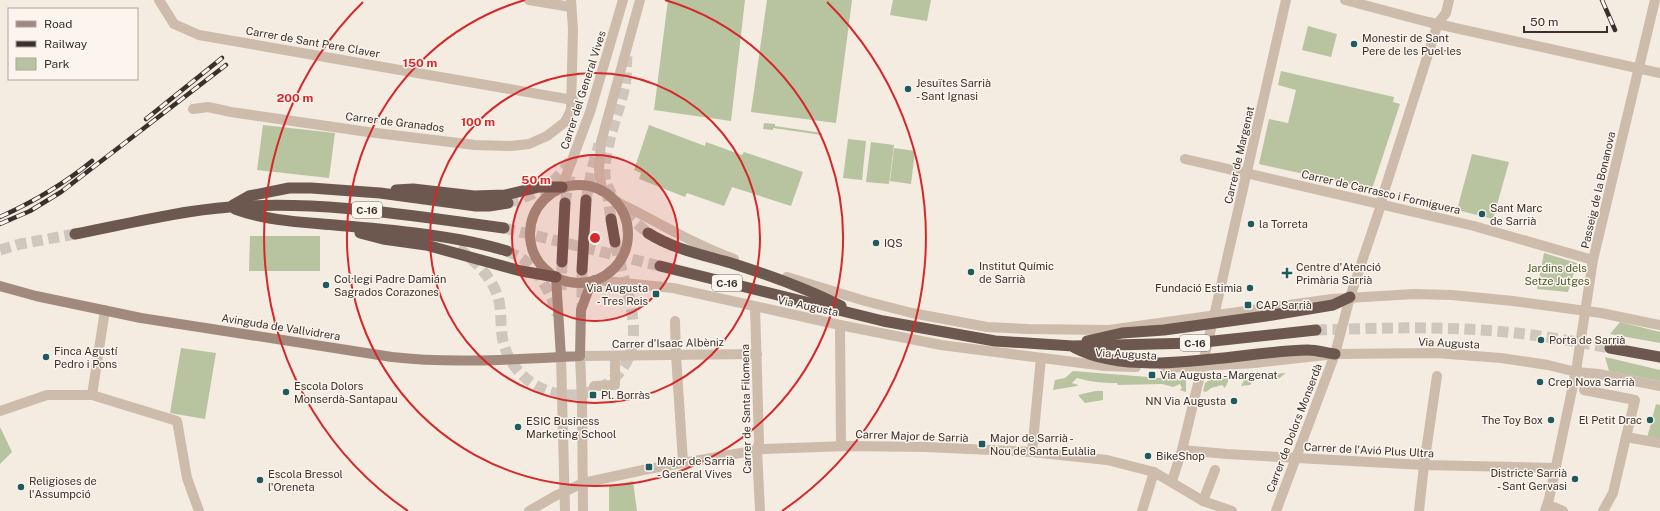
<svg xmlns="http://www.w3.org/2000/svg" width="1660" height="511" viewBox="0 0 1660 511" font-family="'Public Sans',sans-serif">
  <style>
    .green { fill: #b8c4a0 }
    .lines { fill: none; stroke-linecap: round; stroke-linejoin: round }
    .trunk-tunnel { stroke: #cfc6bd; stroke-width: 11; stroke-dasharray: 11 5.5; stroke-linecap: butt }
    .pedestrian { stroke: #cdbbac; stroke-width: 10 }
    .minor { stroke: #cdbbac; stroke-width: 10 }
    .tertiary { stroke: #cdbbac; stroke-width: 10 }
    .secondary { stroke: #a18a7d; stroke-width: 10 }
    .trunk { stroke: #6c584f; stroke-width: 11 }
    .rail-casing { stroke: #3b302b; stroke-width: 4.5 }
    .rail { stroke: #fbf5ee; stroke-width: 3; stroke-dasharray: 9; stroke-linecap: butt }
    .ring { fill: none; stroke: #d62828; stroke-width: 2 }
    .poi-dot { fill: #1f5a5e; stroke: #fbf5ee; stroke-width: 1.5 }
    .labels { text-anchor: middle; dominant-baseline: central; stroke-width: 3; stroke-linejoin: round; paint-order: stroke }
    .shield { fill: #fbf5ee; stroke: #756b66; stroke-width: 1 }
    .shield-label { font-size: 10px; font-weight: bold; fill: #3b302b }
    .poi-label { font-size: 11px; fill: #3b302b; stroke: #fbf5ee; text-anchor: start }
    .street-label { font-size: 11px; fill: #3b302b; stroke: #fbf5ee }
    .park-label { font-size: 11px; fill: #4a5a2e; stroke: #fbf5ee }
    .centre { fill: #d62828; stroke: #fbf5ee; stroke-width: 2 }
    .ring-label { font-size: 12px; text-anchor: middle; font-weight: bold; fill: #d62828; stroke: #fbf5ee; stroke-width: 3; stroke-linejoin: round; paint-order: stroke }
  </style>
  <rect width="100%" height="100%" fill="#f4ebe1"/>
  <g class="green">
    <path d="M 668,0 L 745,0 L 731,121 L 654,110 Z"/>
    <path d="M 767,0 L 852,0 L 836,123 L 751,112 Z"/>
    <path d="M 893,0 L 931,0 L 927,21 L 890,15 Z"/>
    <path d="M 1308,26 L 1337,34 L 1331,57 L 1302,50 Z"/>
    <path d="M 1281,71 L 1394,97 L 1393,102 L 1400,104 L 1372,189 L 1259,164 L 1269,119 L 1288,123 L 1296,90 L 1278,85 Z"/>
    <path d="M 764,123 L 775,124 L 775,126 L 822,133 L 822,135 L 773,128 L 773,130 L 763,129 Z"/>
    <path d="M 263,125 L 335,133 L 329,178 L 257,170 Z"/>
    <path d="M 649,125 L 705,146 L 706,142 L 742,155 L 744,152 L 803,172 L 791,206 L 732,187 L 724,206 L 687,193 L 685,197 L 639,179 L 641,173 L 634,170 Z"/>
    <path d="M 848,139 L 866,141 L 862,180 L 843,178 Z"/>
    <path d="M 871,142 L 894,145 L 889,184 L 866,182 Z"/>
    <path d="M 894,148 L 915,151 L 911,184 L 890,181 Z"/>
    <path d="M 1472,154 L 1509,162 L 1493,219 L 1457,210 Z"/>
    <path d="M 250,236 L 320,236 L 320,271 L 249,271 Z"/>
    <path d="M 1544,253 L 1577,263 L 1568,292 L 1537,289 Z"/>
    <path d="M 1620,322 L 1660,332 L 1660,343 L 1610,334 Z"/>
    <path d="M 181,348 L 216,353 L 205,419 L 170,413 Z"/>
    <path d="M 1605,357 L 1660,370 L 1660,381 L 1609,371 Z"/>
    <path d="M 1073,371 L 1186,380 L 1186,392 L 1180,390 L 1182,388 L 1180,384 L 1173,387 L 1162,384 L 1118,385 L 1117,383 C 1103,383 1090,382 1077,378 L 1072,383 L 1078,385 L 1077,386 L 1053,390 L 1055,380 L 1065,378 Z"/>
    <path d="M 1286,373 L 1277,380 L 1276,377 L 1254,380 L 1250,385 L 1241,386 L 1247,374 L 1252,375 Z"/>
    <path d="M 1231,375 L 1225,388 L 1222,385 L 1211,388 L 1206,392 L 1203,391 L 1205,383 L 1212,378 Z"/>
    <path d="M 1095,391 L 1103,391 L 1103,400 L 1085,403 L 1078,395 Z"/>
    <path d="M 1656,404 L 1660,405 L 1660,441 L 1647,438 Z"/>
    <path d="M 0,427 L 12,452 L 0,464 Z"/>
    <path d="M 633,481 L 637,511 L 609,511 L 609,486 Z"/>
  </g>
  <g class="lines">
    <g class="trunk-tunnel">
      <path d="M 627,56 C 626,66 627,77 625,86 C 620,110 600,158 606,182 C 613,203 631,219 648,233"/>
      <path d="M 607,190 L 611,219"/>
      <path d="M 586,200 L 592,169 L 599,144"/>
      <path d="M 508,203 C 538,192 553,188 571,159"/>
      <path d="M 565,203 L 570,176"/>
      <path d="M 504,228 L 660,266"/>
      <path d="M 458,248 C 474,260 489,274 497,294 C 503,310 499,328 504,345 C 517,389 570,410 608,383 C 656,348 623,287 615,242"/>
      <path d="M 0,250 L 20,244 L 75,234"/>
      <path d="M 507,251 C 512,254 517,255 521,258 C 538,269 553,296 557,315"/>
      <path d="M 582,270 L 582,308"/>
      <path d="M 561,290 L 562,262"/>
      <path d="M 1316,330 C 1376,328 1435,326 1495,331 C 1534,334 1572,341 1610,348"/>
    </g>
    <g class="pedestrian">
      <path d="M 675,321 L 676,355"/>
      <path d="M 594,386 L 615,385 L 615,359"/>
      <path d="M 1584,390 L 1635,400 L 1626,437 L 1660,443"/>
      <path d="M 757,450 L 760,511"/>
      <path d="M 1424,465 L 1437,376"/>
      <path d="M 1203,501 L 1215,470"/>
      <path d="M 1554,507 L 1563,511"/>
      <path d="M 1142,511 L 1154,472"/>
      <path d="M 1603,511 L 1613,493 L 1626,437"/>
    </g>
    <g class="minor">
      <path d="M 159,0 L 174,24 L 199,35 L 573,100"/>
      <path d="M 529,0 L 571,7"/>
      <path d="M 1345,0 L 1428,22 L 1660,73"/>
      <path d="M 193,109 L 208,107 L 231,112 L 368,132 L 475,145 L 511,146 L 529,144 L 547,136 L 565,122 L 571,110 L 573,29 L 571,0"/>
      <path d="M 1185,159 L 1474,226 L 1593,260"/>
      <path d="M 1350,297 L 1381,205 L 1383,195 L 1438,23 L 1446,13 L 1449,0"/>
      <path d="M 755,307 L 759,442 L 757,450"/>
      <path d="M 1214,316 L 1286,0"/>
      <path d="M 840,325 L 841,446"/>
      <path d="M 676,355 L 683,462"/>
      <path d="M 580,356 L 757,354"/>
      <path d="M 92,395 L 105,310"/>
      <path d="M 0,411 L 47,395 L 92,395 L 177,421 L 187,478 L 199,511"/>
      <path d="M 1182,450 L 1227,454 L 1424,465 L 1556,468"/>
      <path d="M 1032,452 L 1041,358"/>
      <path d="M 1172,481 L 1182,450 L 1202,367"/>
      <path d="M 529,511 L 555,496 L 583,483 L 648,469 L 764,449 L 847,446 L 925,447 L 1032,452 L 1107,460 L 1154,472 L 1203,501 L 1232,511"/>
      <path d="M 1276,511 L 1335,354"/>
      <path d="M 1419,511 L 1424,465"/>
    </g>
    <g class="tertiary">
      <path d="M 562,187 L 590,112 L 623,0"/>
      <path d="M 602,191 L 599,169 L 601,142 L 640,0"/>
      <path d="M 615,201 C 655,220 692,244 734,259"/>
      <path d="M 787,277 L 865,301 L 912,313 L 987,327 L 1028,329 L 1109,330 L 1332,299 L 1414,294 L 1452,295 L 1513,301 L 1601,313 L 1660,325"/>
      <path d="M 595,280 L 673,288 L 840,325 L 941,345 L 1105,366 L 1136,367"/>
      <path d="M 1335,354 L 1350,297"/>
      <path d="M 580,356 L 582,400 L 583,511"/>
      <path d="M 561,357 L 565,511"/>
      <path d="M 1202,367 L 1214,316"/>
      <path d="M 1164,368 L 1255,363 L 1335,354 L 1436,353 L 1501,358 L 1548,365 L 1576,372 L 1599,374 L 1660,386"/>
      <path d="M 1545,511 L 1549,499 L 1576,371 L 1593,260 L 1655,0"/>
    </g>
    <g class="secondary">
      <circle cx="579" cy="234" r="49"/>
      <path d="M 556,277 L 561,357"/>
      <path d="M 0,286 L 36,296 L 141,318 L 392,357 C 453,364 519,359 580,356 L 581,310 L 588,291 L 595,280"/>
    </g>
    <g class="trunk">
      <path d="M 396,190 L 413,189 L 474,196 L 505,195 L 539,187 L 562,187"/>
      <path d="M 233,205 L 249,196 L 289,188 L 311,188 L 380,193 L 476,206 L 489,206 L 508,203"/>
      <path d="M 235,209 C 268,221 301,222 335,225 C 390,230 455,235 507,251"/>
      <path d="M 611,219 L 615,242"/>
      <path d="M 360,233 L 383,239 L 426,245 L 521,271 L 556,277"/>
      <path d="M 648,233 C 673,249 703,255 731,263 C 769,275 806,288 841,306"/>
      <path d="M 75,234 C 127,224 178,211 230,207 C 322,200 413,216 504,228"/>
      <path d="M 562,262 L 565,203"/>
      <path d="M 660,266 L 883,321 L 995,341 L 1073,346 L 1195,343 L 1316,330"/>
      <path d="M 582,270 L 586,200"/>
      <path d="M 1087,341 L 1122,333 L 1164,330 L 1266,316 L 1333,305 L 1350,297"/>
      <path d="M 1075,348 C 1136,380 1241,351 1308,350 C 1317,350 1326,353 1335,354"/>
      <path d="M 1610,348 L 1660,357"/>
    </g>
    <defs>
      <g id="rail">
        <path d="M 1602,0 L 1615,30"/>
        <path d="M 146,119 L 222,58"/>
        <path d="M 0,217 C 33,202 64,184 92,161"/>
        <path d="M 0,224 L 30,211 L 61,192 L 226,65"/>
      </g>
    </defs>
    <use href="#rail" class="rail-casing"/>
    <use href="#rail" class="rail"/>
  </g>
  <circle cx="595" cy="238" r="83" fill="#d62828" fill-opacity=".12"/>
  <g class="ring">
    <circle cx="595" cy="238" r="83"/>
    <circle cx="595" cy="238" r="165"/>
    <path d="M665 0A248 248 0 1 1 525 0"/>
    <path d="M408 511A331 331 0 0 1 363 2M827 2A331 331 0 0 1 782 511"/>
  </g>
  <g class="poi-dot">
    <circle cx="1354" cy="44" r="4"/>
    <circle cx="908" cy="89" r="4"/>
    <circle cx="1482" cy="214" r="4"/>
    <circle cx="1251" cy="224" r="4"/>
    <circle cx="876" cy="243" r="4"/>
    <circle cx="971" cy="272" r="4"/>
    <path d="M1285 267h4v4h4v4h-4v4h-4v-4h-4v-4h4z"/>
    <circle cx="326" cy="285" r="4"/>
    <circle cx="1250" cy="288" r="4"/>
    <rect x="652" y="290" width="8" height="8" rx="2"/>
    <rect x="1244" y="301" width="8" height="8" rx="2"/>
    <circle cx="1541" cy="340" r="4"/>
    <circle cx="46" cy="357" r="4"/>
    <rect x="1148" y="371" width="8" height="8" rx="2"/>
    <circle cx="1540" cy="382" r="4"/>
    <circle cx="286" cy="392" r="4"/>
    <rect x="589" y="391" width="8" height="8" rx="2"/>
    <circle cx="1234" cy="401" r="4"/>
    <circle cx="1551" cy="420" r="4"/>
    <circle cx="1650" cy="420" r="4"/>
    <circle cx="518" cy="427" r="4"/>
    <rect x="978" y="440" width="8" height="8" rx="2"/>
    <circle cx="1148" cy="456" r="4"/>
    <rect x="645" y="463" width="8" height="8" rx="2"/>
    <circle cx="1575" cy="479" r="4"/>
    <circle cx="260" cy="480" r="4"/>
    <circle cx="21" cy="487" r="4"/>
  </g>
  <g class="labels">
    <g class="shield">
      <rect x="352" y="202" width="30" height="16" rx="3"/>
      <rect x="712" y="275" width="30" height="16" rx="3"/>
      <rect x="1180" y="335" width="30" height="16" rx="3"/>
    </g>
    <g class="shield-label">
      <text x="367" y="210">C-16</text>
      <text x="727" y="283">C-16</text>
      <text x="1195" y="343">C-16</text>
    </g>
    <g class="poi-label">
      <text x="1362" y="38">Monestir de Sant<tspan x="1362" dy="13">Pere de les Puel·les</tspan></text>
      <text x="916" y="83">Jesuïtes Sarrià<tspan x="916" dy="13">- Sant Ignasi</tspan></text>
      <text x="1490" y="208">Sant Marc<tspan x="1490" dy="13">de Sarrià</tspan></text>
      <text x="1259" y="224">la Torreta</text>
      <text x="884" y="243">IQS</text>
      <text x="979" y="266">Institut Químic<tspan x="979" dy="13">de Sarrià</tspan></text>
      <text x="1296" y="267">Centre d'Atenció<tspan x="1296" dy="13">Primària Sarrià</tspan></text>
      <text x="334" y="279">Col·legi Padre Damián<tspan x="334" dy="13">Sagrados Corazones</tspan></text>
      <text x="648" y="288" text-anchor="end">Via Augusta<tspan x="648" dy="13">- Tres Reis</tspan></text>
      <text x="1242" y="288" text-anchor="end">Fundació Estimia</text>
      <text x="1256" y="305">CAP Sarrià</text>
      <text x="1549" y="340">Porta de Sarrià</text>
      <text x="54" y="351">Finca Agustí<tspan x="54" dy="13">Pedro i Pons</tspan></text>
      <text x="1160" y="375">Via Augusta - Margenat</text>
      <text x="1548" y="382">Crep Nova Sarrià</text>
      <text x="294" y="386">Escola Dolors<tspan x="294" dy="13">Monserdà-Santapau</tspan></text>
      <text x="601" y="395">Pl. Borràs</text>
      <text x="1226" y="401" text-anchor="end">NN Via Augusta</text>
      <text x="1543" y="420" text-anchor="end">The Toy Box</text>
      <text x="1642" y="420" text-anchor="end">El Petit Drac</text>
      <text x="526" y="421">ESIC Business<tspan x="526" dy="13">Marketing School</tspan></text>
      <text x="990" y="438">Major de Sarrià -<tspan x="990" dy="13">Nou de Santa Eulàlia</tspan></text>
      <text x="1156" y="456">BikeShop</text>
      <text x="657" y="461">Major de Sarrià<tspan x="657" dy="13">- General Vives</tspan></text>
      <text x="1567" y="473" text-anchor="end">Districte Sarrià<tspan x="1567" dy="13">- Sant Gervasi</tspan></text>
      <text x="268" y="474">Escola Bressol<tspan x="268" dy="13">l'Oreneta</tspan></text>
      <text x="29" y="481">Religioses de<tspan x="29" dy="13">l'Assumpció</tspan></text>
    </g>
    <g class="street-label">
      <text transform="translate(313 42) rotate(10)">Carrer de Sant Pere Claver</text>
      <text transform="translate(583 90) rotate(-72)">Carrer del General Vives</text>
      <text transform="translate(395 122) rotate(7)">Carrer de Granados</text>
      <text transform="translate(1239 155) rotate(-77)">Carrer de Margenat</text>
      <text transform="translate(1598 190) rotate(-77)">Passeig de la Bonanova</text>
      <text transform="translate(1381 192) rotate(13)">Carrer de Carrasco i Formiguera</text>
      <text transform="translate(808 306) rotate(12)">Via Augusta</text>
      <text transform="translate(281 327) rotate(9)">Avinguda de Vallvidrera</text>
      <text transform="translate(668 343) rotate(-1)">Carrer d'Isaac Albèniz</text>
      <text transform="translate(1449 343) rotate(3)">Via Augusta</text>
      <text transform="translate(1126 354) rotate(3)">Via Augusta</text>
      <text transform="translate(746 409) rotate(-91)">Carrer de Santa Filomena</text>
      <text transform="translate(1294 428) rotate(-69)">Carrer de Dolors Monserdà</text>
      <text transform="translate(912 436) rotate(2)">Carrer Major de Sarrià</text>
      <text transform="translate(1369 450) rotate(3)">Carrer de l'Avió Plus Ultra</text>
    </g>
    <g class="park-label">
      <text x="1557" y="268">Jardins dels<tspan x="1557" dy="13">Setze Jutges</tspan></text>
    </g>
  </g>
  <circle cx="595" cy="238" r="6" class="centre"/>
  <g class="ring-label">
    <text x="420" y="67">150 m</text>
    <text x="295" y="102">200 m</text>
    <text x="478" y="126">100 m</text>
    <text x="536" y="184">50 m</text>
  </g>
  <rect x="8" y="8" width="130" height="72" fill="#fbf5ee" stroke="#aea6a0"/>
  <rect x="16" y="21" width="20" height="6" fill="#a18a7d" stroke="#aea6a0"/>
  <text x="44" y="28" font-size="12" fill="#3b302b">Road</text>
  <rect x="16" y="41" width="20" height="6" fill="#3b302b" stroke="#aea6a0"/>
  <text x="44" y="48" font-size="12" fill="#3b302b">Railway</text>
  <rect x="16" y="58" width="20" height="12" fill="#b8c4a0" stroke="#aea6a0"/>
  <text x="44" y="68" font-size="12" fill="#3b302b">Park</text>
  <path d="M1524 26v6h83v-6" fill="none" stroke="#3b302b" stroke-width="2"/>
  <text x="1530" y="26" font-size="12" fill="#3b302b" stroke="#fbf5ee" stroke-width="3" paint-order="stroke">50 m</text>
</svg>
